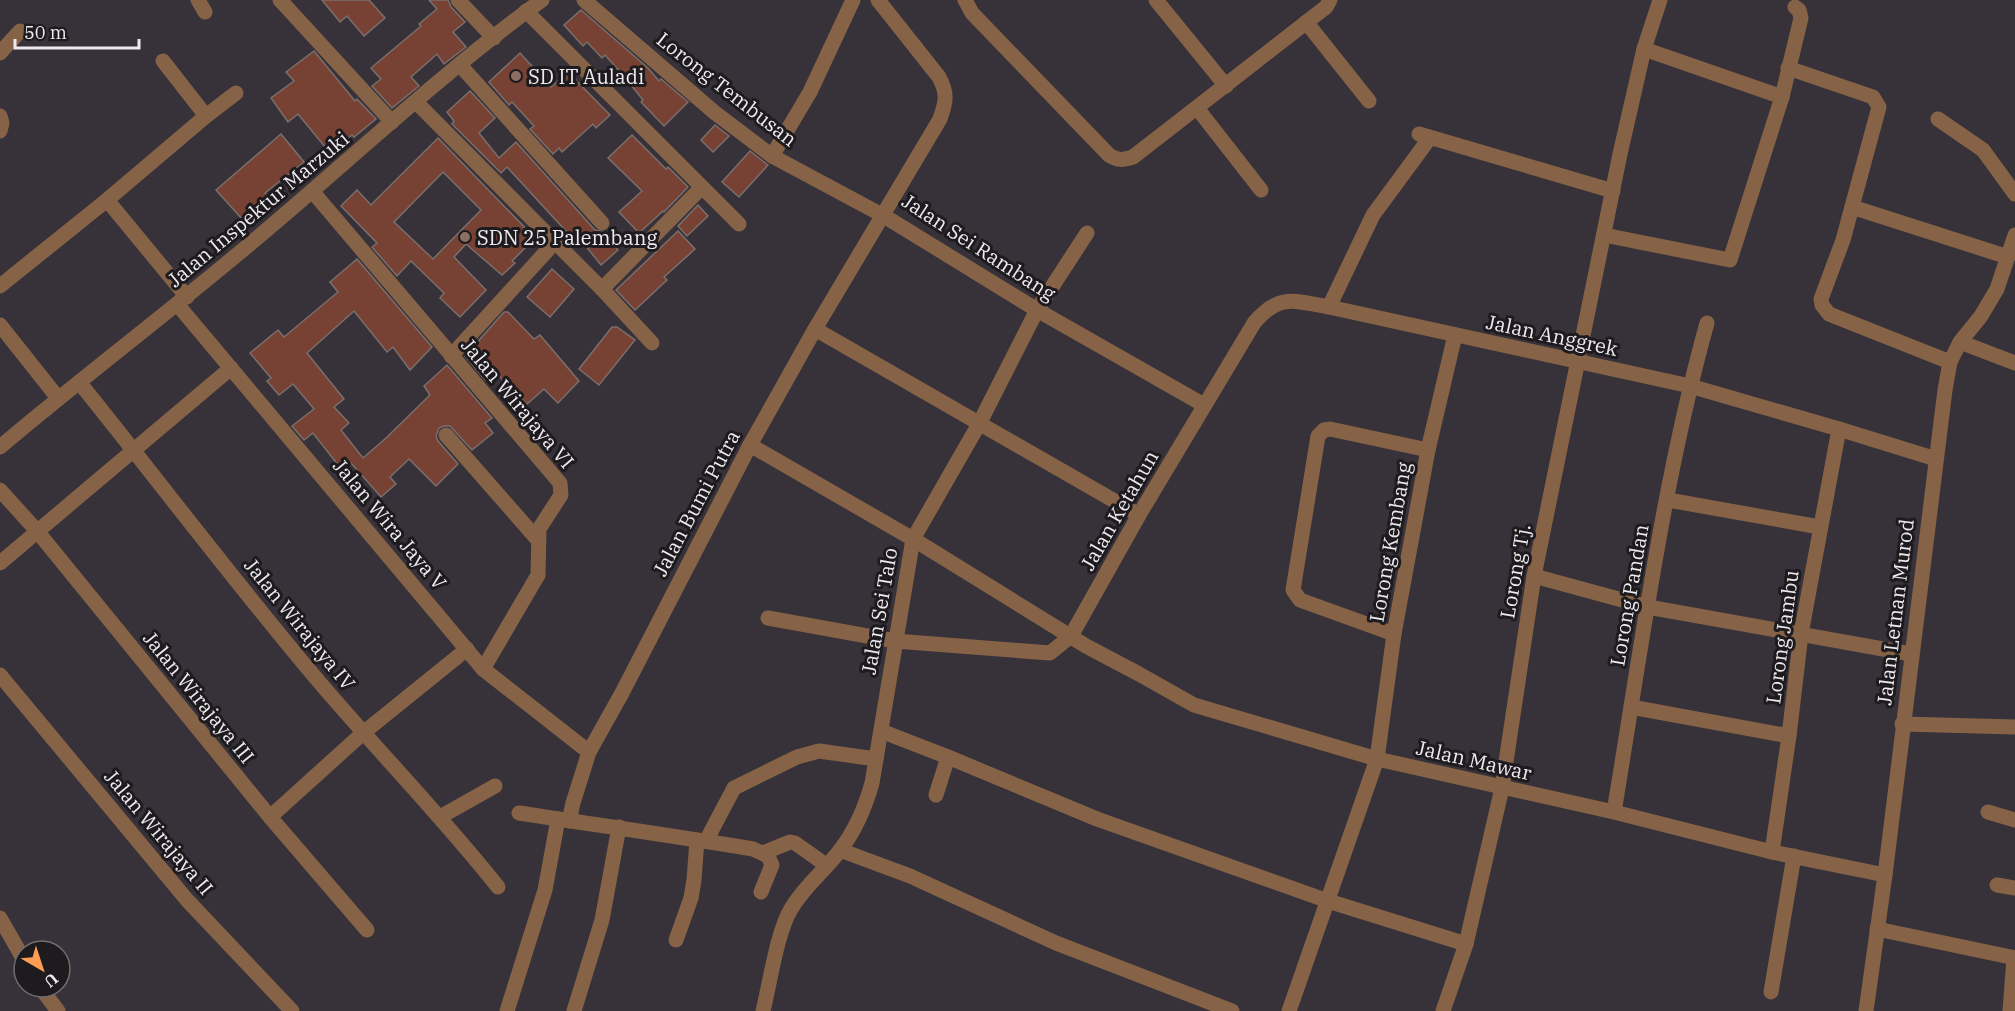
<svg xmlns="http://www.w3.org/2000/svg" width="2015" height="1011" viewBox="0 0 2015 1011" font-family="'IBM Plex Serif',serif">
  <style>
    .building { fill: #774233; stroke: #7a6f6c; stroke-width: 1.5; fill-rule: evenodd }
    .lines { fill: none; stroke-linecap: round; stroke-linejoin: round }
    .minor { stroke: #866347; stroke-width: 15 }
    .education-dot { fill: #8d6e63; stroke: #1d1b1e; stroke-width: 2 }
    .labels { text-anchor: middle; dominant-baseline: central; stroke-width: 6; stroke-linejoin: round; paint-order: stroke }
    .poi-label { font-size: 20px; fill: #eeeaef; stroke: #1d1b1e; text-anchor: start }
    .street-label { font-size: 20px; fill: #eeeaef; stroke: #1d1b1e }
  </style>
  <rect width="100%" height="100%" fill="#373239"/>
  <g class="building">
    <path d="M 322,0 L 369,0 L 385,18 L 364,36 L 347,16 L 340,22 Z"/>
    <path d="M 429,0 L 448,0 L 451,7 L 465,22 L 453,32 L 466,47 L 444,64 L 437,54 L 411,77 L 419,86 L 392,108 L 372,86 L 381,79 L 371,68 L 421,26 L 419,24 L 437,9 Z"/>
    <path d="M 581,10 L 648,68 L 659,81 L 661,79 L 688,102 L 664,126 L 641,102 L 643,100 L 623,75 L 605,55 L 602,58 L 587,42 L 583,46 L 564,25 Z"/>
    <path d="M 314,51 L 355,101 L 357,99 L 376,119 L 354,137 L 352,135 L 330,153 L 298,114 L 288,122 L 271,98 L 294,81 L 286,72 Z"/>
    <path d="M 520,53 L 551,87 L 568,72 L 610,115 L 596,128 L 593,124 L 562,152 L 559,148 L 553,154 L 530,129 L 534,126 L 512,102 L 509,105 L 489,82 Z"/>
    <path d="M 470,91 L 495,118 L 479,133 L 499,158 L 516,142 L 595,230 L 604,232 L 618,250 L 601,265 L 580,239 L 577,243 L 507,167 L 501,173 L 452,124 L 454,121 L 447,112 Z"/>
    <path d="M 715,125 L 729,136 L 713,152 L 701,140 Z"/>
    <path d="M 281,134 L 304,162 L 265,193 L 268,196 L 242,219 L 216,190 Z"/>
    <path d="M 632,135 L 666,169 L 668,167 L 688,187 L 664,212 L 663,211 L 639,233 L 619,212 L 642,191 L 608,158 Z"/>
    <path d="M 438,138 L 535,238 L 512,261 L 515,263 L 502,275 L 466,244 L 454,257 L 486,290 L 460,317 L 440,298 L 444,293 L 411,261 L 397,276 L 372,247 L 377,243 L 341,206 L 357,190 L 371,205 ZM 443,172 L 481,210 L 433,259 L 394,222 Z"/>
    <path d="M 750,151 L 768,165 L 739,197 L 722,182 Z"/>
    <path d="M 698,205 L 708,216 L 687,236 L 678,226 Z"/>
    <path d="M 678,231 L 695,249 L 664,277 L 667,280 L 635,310 L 616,290 Z"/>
    <path d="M 357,259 L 432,347 L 410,370 L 393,347 L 387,352 L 354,311 L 307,353 L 344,399 L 334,407 L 349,423 L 341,430 L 363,458 L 386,438 L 430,395 L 424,386 L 447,365 L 492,418 L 485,423 L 493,433 L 472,450 L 450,426 L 444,426 L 439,428 L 436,436 L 438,441 L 458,464 L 436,486 L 409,459 L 390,477 L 396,484 L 381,497 L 351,463 L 342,470 L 313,433 L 304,440 L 292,426 L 314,409 L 293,384 L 279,395 L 267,381 L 271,378 L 250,353 L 278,330 L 284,337 L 338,292 L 330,282 Z"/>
    <path d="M 552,269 L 574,289 L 550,317 L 527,297 Z"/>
    <path d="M 504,312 L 508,312 L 534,339 L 540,335 L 579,381 L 558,403 L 544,389 L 527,404 L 494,371 L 485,380 L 465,356 Z"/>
    <path d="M 612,327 L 617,327 L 635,340 L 599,385 L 579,369 Z"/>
  </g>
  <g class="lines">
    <g class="minor">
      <path d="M 198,0 L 205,12"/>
      <path d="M 280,0 L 392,122"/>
      <path d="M 458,0 L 494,38"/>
      <path d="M 584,0 L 714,112 L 772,156 L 884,216 L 1037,310 L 1204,405"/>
      <path d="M 965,0 L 972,13 L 1109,155 C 1118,161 1123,160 1133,157 L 1326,7 L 1330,0"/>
      <path d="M 1156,0 L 1226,86"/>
      <path d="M 526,11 L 739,224"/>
      <path d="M 1306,22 L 1369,101"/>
      <path d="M 1644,49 L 1782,97"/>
      <path d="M 0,53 L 20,31"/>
      <path d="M 460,65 L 602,223"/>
      <path d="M 1788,68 L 1873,97 L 1879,107 L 1843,240 L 1821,299 L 1822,305 L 1829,314 L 1950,362"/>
      <path d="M 416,102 L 555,242 L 451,356"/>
      <path d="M 1197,108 L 1261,190"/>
      <path d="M 0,116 L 2,123 L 0,131"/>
      <path d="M 206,116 L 236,93"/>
      <path d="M 1938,119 L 1983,150 L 2015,194"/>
      <path d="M 1419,134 L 1613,191"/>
      <path d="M 772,156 L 810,92 L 853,0"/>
      <path d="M 312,191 L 560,483 L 561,495 L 539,529 L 538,575 L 483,669"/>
      <path d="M 107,200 L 187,297"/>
      <path d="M 1852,207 L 2008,257"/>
      <path d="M 1604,235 L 1730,260 L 1782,97 L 1801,18 L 1799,10 L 1795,7"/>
      <path d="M 555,242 L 602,289 L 652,343"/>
      <path d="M 0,286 L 107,200 L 206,116 L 163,61"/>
      <path d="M 602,289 L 702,187"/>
      <path d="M 177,304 L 483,669 L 589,752"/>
      <path d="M 1329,307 L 1373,215 L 1429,139"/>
      <path d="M 0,325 L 58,398"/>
      <path d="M 815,329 L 1139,515"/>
      <path d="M 1960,342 L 2015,363"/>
      <path d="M 79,382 C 158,480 234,581 315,677 C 375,748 440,814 498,887"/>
      <path d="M 446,435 L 538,540"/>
      <path d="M 750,445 L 913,539 L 1086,646 L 1139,674 L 1194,705 L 1377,759 L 1614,812 L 1772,852 L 1885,875"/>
      <path d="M 0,447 C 84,376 172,310 257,238 C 351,159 442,73 542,0"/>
      <path d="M 0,490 L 37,531 L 270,817 L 367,930"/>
      <path d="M 1668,500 L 1820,527"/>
      <path d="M 0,563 L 231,368"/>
      <path d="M 1534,576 L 1648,607 L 1911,654"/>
      <path d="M 768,618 L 895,641 L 1050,653 L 1071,636 L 1139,515 L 1254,323 C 1279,293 1294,301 1329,307 L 1690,386 L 1839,429 L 1936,459"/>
      <path d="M 1394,634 L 1300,600 L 1293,590 L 1318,436 L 1324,430 L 1330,429 L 1428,450"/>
      <path d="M 0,675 L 187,900 L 292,1011"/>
      <path d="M 1631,707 L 1789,736"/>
      <path d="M 1902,724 L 2015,727"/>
      <path d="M 881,731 L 948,757 L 1097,819 L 1328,901 L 1466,944"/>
      <path d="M 936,795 L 948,757"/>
      <path d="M 1614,812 C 1641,650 1663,481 1707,323"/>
      <path d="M 1988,812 L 2015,820"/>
      <path d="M 519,813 C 597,825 675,836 753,849 L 768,856 L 772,865 L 761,892"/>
      <path d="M 270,817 L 363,733 L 467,649"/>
      <path d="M 440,817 L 495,786"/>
      <path d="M 569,821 L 573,803 L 589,752 L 622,693 L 750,445 L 815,329 L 940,119 C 946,102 948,94 939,77 L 878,0"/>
      <path d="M 706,841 L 734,788 L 797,757 L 819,751 L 876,759"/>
      <path d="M 840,850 L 910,876 L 1056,943 L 1232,1011"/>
      <path d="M 1772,852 L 1789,736 L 1801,634 L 1839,429"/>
      <path d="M 763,853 L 790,842 L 795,843 L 826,865"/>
      <path d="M 1997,885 L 2015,888"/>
      <path d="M 0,918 L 24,960"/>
      <path d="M 1877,929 L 2015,958"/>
      <path d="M 676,940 L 691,898 L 694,880 L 697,840"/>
      <path d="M 40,987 L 58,1011"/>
      <path d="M 1771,992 L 1794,856"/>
      <path d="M 507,1011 L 545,890 L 558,819"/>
      <path d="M 574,1011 L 602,920 L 619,827"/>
      <path d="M 763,1011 C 770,983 777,932 791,909 C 805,885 825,871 841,849 C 856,829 865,808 872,783 L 913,539 L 979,424 L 1037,310 L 1087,233"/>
      <path d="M 1289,1011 L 1377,759 L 1394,634 L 1428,450 L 1455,335"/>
      <path d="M 1443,1011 L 1466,944 L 1502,788 L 1534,576 L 1620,154 L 1644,49 L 1660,0"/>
      <path d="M 1866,1011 L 1885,875 L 1945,390 L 1950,362 L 1960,342 L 1981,316 L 1997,289 L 2015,235"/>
      <path d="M 2010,1011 L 2014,958"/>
    </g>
  </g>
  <g class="education-dot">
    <circle cx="516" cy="76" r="6"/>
    <circle cx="465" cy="237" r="6"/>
  </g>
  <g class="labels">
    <g class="poi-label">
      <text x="528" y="76">SD IT Auladi</text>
      <text x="477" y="237">SDN 25 Palembang</text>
    </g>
    <g class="street-label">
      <text transform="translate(727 89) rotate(38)">Lorong Tembusan</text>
      <text transform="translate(258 209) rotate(-40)">Jalan Inspektur Marzuki</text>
      <text transform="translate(979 247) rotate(33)">Jalan Sei Rambang</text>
      <text transform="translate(1552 335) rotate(12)">Jalan Anggrek</text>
      <text transform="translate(518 403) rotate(50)">Jalan Wirajaya VI</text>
      <text transform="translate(696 503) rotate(-62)">Jalan Bumi Putra</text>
      <text transform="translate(1119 510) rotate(-60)">Jalan Ketahun</text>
      <text transform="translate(390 524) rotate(50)">Jalan Wira Jaya V</text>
      <text transform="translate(1390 542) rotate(-80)">Lorong Kembang</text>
      <text transform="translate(1515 571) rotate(-80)">Lorong Tj.</text>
      <text transform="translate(1629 595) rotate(-80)">Lorong Pandan</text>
      <text transform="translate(879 611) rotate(-80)">Jalan Sei Talo</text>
      <text transform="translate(1895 612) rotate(-83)">Jalan Letnan Murod</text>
      <text transform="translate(300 624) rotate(51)">Jalan Wirajaya IV</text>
      <text transform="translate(1782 637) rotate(-82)">Lorong Jambu</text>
      <text transform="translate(199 697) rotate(51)">Jalan Wirajaya III</text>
      <text transform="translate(1474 760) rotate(13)">Jalan Mawar</text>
      <text transform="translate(159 832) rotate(50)">Jalan Wirajaya II</text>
    </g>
  </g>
  <g transform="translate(42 969) rotate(141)"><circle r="28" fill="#1d1b1e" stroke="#716e72" stroke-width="1.5"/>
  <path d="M0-4.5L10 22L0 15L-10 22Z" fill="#fc9d52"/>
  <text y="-9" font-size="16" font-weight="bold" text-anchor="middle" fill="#eeeaef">U</text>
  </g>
  <path d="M15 39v9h124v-9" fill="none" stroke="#eeeaef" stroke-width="3"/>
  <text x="24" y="39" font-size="18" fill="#eeeaef" stroke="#1d1b1e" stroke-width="4.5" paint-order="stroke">50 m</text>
</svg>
